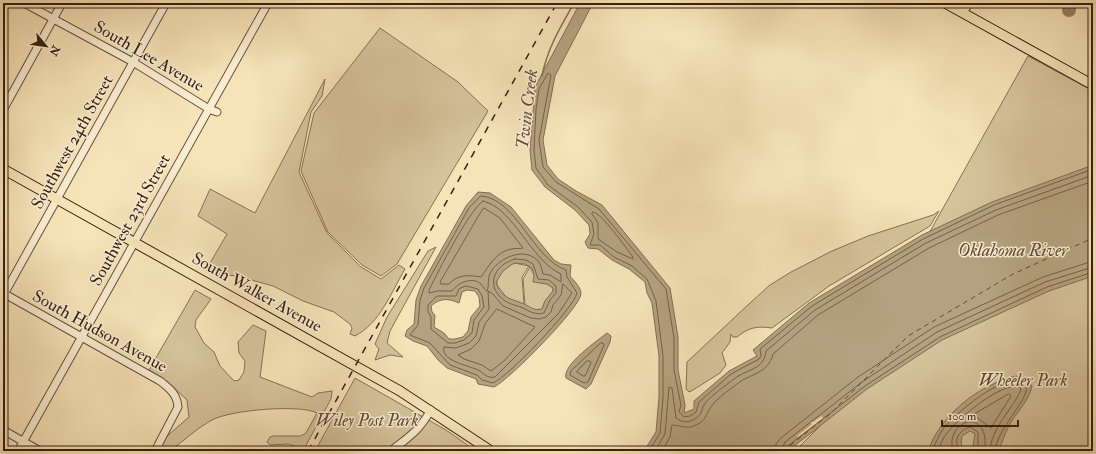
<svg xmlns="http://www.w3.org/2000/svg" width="1096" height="454" viewBox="0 0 1096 454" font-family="'IM FELL Double Pica',serif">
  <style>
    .green { fill: #d6c39c; stroke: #877156 }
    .water { fill: #b5a17f; stroke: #836d53; fill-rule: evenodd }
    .pier { fill: #f6e4b8 }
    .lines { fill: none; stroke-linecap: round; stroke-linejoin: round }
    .shore { stroke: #766048; stroke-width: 1 }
    .stream { stroke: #836d53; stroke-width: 1.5 }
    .ferry { stroke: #644c38; stroke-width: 1; stroke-dasharray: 5 4; stroke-linecap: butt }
    .taxiway { stroke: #978264; stroke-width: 14 }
    .minor-casing { stroke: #68503b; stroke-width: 9 }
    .major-casing { stroke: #381f11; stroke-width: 11 }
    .minor { stroke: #f9edd1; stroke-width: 7 }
    .major { stroke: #f6e4b8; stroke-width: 9 }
    .rail { stroke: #381f11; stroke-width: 1.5; stroke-dasharray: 7 7; stroke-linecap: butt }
    .labels { text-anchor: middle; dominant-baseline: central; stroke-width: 3; stroke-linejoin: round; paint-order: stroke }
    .street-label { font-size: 17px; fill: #381f11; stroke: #f9edd1 }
    .park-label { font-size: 17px; font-style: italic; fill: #604834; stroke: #f9edd1 }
    .water-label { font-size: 18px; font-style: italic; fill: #644c38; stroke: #f9edd1 }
  </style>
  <rect width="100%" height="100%" fill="#f6e4b8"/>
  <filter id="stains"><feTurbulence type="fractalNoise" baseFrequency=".005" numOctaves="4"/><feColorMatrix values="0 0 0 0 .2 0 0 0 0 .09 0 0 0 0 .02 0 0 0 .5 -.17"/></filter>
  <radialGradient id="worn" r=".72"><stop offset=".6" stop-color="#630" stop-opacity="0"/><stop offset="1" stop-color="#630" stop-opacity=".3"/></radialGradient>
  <g class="green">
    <path d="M 380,28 L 458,82 L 488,111 L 397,264 L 381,276 L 362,265 L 328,232 L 301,171 L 314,113 Z"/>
    <path d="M 1028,56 L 1093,91 L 1093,451 L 795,451 L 823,423 Z"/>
    <path d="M 325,79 L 322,96 L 311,112 L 299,172 L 327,233 L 361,267 L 381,279 L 399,265 L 405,269 C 391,293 380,323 355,336 L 350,334 L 352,328 L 350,324 L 334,312 L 303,301 L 273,286 L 237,276 L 216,274 L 206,270 L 227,234 L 198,216 L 210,189 L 255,213 Z"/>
    <path d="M 939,211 L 930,226 L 829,286 L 772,328 C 757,326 749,327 737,337 L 733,337 L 731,334 L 730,342 L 722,353 L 726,365 L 720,373 L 693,390 L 689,392 L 686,389 L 687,362 L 750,303 L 770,285 L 791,272 L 832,251 L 868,236 L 933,215 Z"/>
    <path d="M 436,247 L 390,331 L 387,343 L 403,357 L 390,355 L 375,360 L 379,349 L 375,344 L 387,317 L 428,251 Z"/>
    <path d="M 514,263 L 529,266 L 522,277 L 524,304 L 507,298 L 497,285 C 496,274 506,268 514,263 Z"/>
    <path d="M 530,267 L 534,275 L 543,283 L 547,284 L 553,288 L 553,291 L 544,303 L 542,309 L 534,310 L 525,305 L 523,279 Z"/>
    <path d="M 195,290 L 211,299 L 196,320 L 195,327 L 204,343 L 214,352 L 220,366 L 234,381 L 239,380 L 244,372 L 245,361 L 239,353 L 238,342 L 253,325 L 266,331 L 260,377 L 312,397 L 318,393 L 332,391 L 331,399 L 303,451 L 297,451 L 296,447 L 289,444 L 270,445 L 267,442 L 270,437 L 273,436 L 301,436 L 306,433 L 317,413 C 300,404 230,410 212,420 C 199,427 187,438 175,447 L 173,451 L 159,451 L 166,437 L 189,417 L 187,400 L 169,383 L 149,370 Z"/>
    <path d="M 355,378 L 446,430 L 476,451 L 315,451 Z"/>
  </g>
  <g class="water">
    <path d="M 580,3 L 593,3 L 555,76 L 543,140 L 547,165 L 558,179 L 576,191 L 602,205 L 670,288 L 678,337 L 678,370 L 685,405 L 684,413 L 694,409 L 694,401 L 729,371 L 757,356 L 753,350 L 809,303 L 922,235 L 992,202 L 1093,165 L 1093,276 L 1049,291 L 942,340 L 867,389 L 788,451 L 644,451 L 656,432 L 659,397 L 659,356 L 652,303 L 647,293 L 645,282 L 629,269 L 612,260 L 598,249 L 588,248 L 585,242 L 590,234 L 589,225 L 575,210 L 545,187 L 532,170 L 530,150 L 535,87 Z"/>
    <path d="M 478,192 L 490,193 L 511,207 L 554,260 L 561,264 L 571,265 L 570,276 C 574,281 581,287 581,294 C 580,308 509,380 494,387 L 478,384 L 476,379 L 447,368 L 438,360 L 427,346 L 413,341 L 405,336 L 407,330 L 414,324 L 416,300 L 421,286 L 466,206 ZM 514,263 L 525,264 L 532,268 L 534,275 L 533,282 L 547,284 L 553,288 L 553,291 L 545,301 L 542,309 C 534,311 531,307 524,304 C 512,299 500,298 496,282 L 503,271 ZM 467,290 L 475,291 L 479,297 L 480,306 L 471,317 L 468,331 L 463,337 L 455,339 L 449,339 L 444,333 L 434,327 L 435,315 L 432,312 L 431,306 C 440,298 448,298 459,303 L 462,292 Z"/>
    <path d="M 607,333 L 611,336 L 610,342 L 591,384 L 586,389 L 566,378 C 562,365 597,341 607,333 Z"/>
    <path d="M 1016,376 L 1024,379 L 1032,386 C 1029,400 1019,410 1011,422 C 1006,431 1002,441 999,451 L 978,451 L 973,446 L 975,434 L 970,431 L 962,436 L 961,444 L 965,451 L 928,451 C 941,414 979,385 1016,376 Z"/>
  </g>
  <path class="pier" d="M 822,416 L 823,418 L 798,437 L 797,436 L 812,424 L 810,422 L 813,422 Z"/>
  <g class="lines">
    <g class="shore">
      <path d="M 481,196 C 516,198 533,259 566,270 L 567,277 L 577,293 C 574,308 508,377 493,383 L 482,380 L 477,375 L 450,365 L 430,343 L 410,335 L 418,325 L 420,300 L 424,288 L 469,208 Z"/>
      <path d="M 483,201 C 514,208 531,261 561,274 L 561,282 L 550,275 L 543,274 C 542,270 541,265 539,262 C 526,246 501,257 492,270 C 486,279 490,284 487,291 C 484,290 484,287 481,284 C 472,276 458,283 452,291 L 438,291 L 429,293 L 429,290 C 439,270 468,212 483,201 Z"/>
      <path d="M 484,208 L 500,218 L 523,248 C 520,249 515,248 511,249 C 496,252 489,266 481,277 C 469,275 458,274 449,284 L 441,284 L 440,282 L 479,215 Z"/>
      <path d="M 593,212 C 602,213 626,248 633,257 L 633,259 L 617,252 L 598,239 L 598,223 L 592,214 Z"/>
      <path d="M 515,259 L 526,260 L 533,264 L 538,279 L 549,280 L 556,286 L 556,293 L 550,300 L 544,313 C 535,315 531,312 523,308 C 517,305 511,305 505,301 C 485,287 493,265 515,259 Z"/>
      <path d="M 563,284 L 572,293 L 558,314 L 495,377 C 487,379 484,373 478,370 C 470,366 440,361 444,347 L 456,348 L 469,343 L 476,336 L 479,322 L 489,309 L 488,291 L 493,294 L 503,306 L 531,318 L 539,319 L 546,317 L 551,312 L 553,305 L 561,295 Z"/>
      <path d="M 466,286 L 478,289 L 482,296 L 484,307 L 474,320 L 472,333 L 464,340 L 455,343 L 448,343 L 431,329 L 431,317 L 428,312 L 428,305 L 437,296 L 456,296 L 459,289 Z"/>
      <path d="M 497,309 L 535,327 L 504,361 L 491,371 L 482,365 L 464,359 L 458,355 L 471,349 L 479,341 L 485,324 Z"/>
      <path d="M 601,343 L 603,343 L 604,345 L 588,382 L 584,383 L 570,375 L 571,371 Z"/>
      <path d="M 587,361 L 590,361 L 591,363 L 585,376 L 583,376 L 577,372 Z"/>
      <path d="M 1009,394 L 1011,396 L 991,428 L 975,416 L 975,414 Z"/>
      <path d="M 649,451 L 660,433 L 663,398 L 663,356 L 656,301 L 647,279 L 632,266 L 614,257 L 600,245 L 590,245 L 594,234 L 592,222 L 578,207 L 548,185 L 536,168 L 534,150 L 536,109 L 539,89 L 548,73 L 551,75 L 539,140 L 543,167 L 556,182 L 599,209 L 666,289 L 674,338 L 674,370 L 681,405 L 679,412 L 684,417 L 690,416 L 696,412 L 699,402 L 731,374 L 759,359 L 761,356 L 760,349 L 812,306 L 923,239 L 994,205 L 1093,169"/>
      <path d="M 655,451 L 665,434 L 669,387 L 672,388 L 676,418 C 681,422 687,423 693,420 C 702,416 701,410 705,403 C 712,395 725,386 734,379 C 747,369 764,370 766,351 L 815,310 L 926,243 L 996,210 L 1093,175"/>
      <path d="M 662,451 L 670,437 L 672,425 C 680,425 687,430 696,425 C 707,420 705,415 711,407 C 716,399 729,390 737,384 C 751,373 768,374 773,354 L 818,315 L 929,248 L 998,215 L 1093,181"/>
      <path d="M 775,451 L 776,444 L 781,438 L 858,377 L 934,327 L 1043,277 L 1093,261"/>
      <path d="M 781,451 L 785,442 L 862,382 L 937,332 L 1045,282 L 1093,267"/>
      <path d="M 786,451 L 788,446 L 865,386 L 940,337 L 1047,287 L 1093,272"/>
      <path d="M 932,451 C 935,444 939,435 943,429 C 956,413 1008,367 1027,386 C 1026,404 998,427 995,451"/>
      <path d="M 938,451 C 940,445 943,437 948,432 C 959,418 1002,381 1020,387 L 1021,390 C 1012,410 991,428 990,451"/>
      <path d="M 954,451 C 944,432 971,410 982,429 C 986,435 985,445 985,451"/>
      <path d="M 960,451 C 952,441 959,430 970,427 L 978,432 L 978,445 L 980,451"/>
    </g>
    <path class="stream" d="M 542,76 C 547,49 561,26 574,3"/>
    <path class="ferry" d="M 783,451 L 830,414 L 908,336 L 1013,274 L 1093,238"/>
    <path class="taxiway" d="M 1069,3 L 1069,10"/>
    <defs>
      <g id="minor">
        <path d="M 24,3 L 133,62 L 209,109 L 217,112"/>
        <path d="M 361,3 L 364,3"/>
        <path d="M 963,13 L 969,3"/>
        <path d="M 3,110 L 62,3"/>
        <path d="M 3,293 L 160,381 C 170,389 177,394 178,407 L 155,451"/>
        <path d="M 3,296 L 166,3"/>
        <path d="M 3,430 L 40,451"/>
        <path d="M 18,451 L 268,3"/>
        <path d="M 391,451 C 411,435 417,433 431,410"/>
      </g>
      <g id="major">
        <path d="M 945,3 L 1093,85"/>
        <path d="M 3,169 L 400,391 L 491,451"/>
      </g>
    </defs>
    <use href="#minor" class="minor-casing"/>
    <use href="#major" class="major-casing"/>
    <use href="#minor" class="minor"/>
    <use href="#major" class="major"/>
    <path class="rail" d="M 308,451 L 557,3"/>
  </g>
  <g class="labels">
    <g class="street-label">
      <text transform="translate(149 56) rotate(30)">South Lee Avenue</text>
      <text transform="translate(72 142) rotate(-61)">Southwest 24th Street</text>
      <text transform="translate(130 220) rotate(-61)">Southwest 23rd Street</text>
      <text transform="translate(257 292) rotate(29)">South Walker Avenue</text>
      <text transform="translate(100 331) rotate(29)">South Hudson Avenue</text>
    </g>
    <g class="park-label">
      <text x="1023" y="380">Wheeler Park</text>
      <text x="367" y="420">Wiley Post Park</text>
    </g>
    <g class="water-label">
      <text transform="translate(527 109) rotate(-83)">Twin Creek</text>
      <text x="1013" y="250">Oklahoma River</text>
    </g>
  </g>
  <rect width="1096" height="454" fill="none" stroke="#f6e4b8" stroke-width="16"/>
  <rect x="4" y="4" width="1088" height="446" fill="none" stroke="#381f11" stroke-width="2"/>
  <rect x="8" y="8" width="1080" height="438" fill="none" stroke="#381f11"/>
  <g transform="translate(46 46) rotate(119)" stroke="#f9edd1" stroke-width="3" paint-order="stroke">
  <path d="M0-3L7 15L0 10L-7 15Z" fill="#381f11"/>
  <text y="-6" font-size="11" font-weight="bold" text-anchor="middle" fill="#381f11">N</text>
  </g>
  <path d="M942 420v6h76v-6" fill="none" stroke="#381f11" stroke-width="2"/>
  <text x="948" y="420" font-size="12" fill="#381f11" stroke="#f9edd1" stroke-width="3" paint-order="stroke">100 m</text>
  <rect width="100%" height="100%" filter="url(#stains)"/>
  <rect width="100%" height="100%" fill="url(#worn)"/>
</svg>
